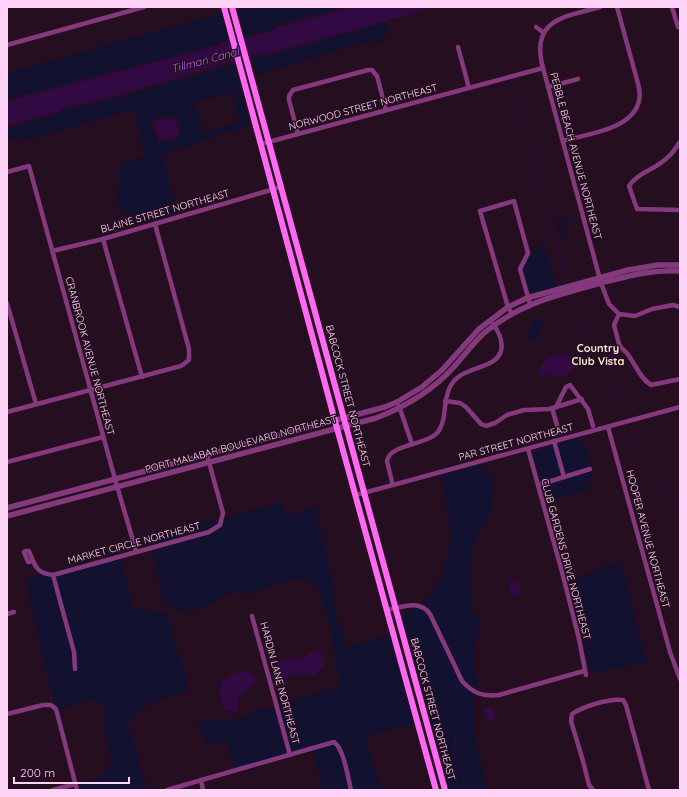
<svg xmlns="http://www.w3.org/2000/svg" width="687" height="797" viewBox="0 0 687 797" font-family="Quicksand,sans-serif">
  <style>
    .green { fill: #12112f; fill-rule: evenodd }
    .water { fill: #320943 }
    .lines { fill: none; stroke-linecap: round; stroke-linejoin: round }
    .stream { stroke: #320943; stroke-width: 1 }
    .minor { stroke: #85397d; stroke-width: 4.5 }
    .tertiary { stroke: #85397d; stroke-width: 5.5 }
    .secondary { stroke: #ff69f2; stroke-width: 6 }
    .labels { text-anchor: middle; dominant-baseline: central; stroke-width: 3; stroke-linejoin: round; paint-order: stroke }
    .street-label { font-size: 10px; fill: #ffd2f7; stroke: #250e20 }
    .water-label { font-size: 11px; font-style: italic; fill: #b360ff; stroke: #250e20 }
    .neighbourhood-label { font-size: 11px; font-weight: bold; fill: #ffe7d4; stroke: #250e20 }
  </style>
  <rect width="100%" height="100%" fill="#250e20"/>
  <g class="green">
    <path d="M 251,7 L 346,7 L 278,25 L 271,30 L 245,36 L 238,11 Z"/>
    <path d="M 222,13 L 228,39 L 219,42 L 215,45 L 7,99 L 7,73 Z"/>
    <path d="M 389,22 L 383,43 L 369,41 L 256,75 L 251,58 L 276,53 Z"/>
    <path d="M 235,64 L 250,125 L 162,155 L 178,214 L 131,226 L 129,216 L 118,205 L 116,192 L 120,180 L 119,173 L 121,165 L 127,161 L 145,156 L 134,109 L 25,141 L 24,136 L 7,141 L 7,128 L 54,115 L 66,109 L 98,103 ZM 232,92 L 239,122 L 205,132 L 195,103 ZM 159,116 L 177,117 L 181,136 L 172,140 L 158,143 L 151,122 L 153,118 Z"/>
    <path d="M 568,218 L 569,221 L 561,224 L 567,240 L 561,241 L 557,223 L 558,221 Z"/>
    <path d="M 543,241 L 556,287 L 528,295 C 527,289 524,282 523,276 C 522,262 535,251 543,241 Z"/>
    <path d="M 535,318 L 544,323 L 536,340 L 533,340 L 526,337 L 526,335 Z"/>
    <path d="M 577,438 L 586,446 L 591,464 L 590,489 L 547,501 L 533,453 Z"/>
    <path d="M 479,464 L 493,477 L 494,496 L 489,516 L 473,545 L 469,573 L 473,608 L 480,624 L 473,657 L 477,682 L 473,710 L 474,733 L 488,790 L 450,790 L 402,616 C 412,609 423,602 431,593 C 444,579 452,544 450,526 C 448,508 442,492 442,474 Z"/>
    <path d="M 281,502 L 286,516 L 315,507 L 335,592 L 333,604 L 347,646 L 389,635 L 414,723 L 365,737 L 382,790 L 324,790 L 312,750 L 235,771 L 225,740 L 206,745 L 198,722 L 207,719 L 225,721 L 241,718 L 261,708 L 277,707 L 307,696 L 341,686 L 330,630 L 319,589 L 299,577 L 280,582 L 251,594 L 232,592 L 201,609 L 178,610 L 164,602 L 150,538 Z"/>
    <path d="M 119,552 L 134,608 L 166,613 L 190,690 L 153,702 L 127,721 L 148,790 L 80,790 L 81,784 L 100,778 L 112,761 L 104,728 L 106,708 L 95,698 L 58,710 L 54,703 L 25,579 L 89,562 L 109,559 L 108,555 Z"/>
    <path d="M 620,561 L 646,662 L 591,673 L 568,581 Z"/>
  </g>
  <g class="water">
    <path d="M 354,7 L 435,7 L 275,52 L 252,56 L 98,101 L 66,107 L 54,113 L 7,126 L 7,101 L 216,46 C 232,35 260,39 279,27 Z"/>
    <path d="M 167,119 C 178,120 177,124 179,134 C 175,139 167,139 160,140 L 155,131 L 155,123 L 157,120 Z"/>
    <path d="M 609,347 L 611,347 L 618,354 L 617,357 L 613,361 C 609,360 605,355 605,350 Z"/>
    <path d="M 563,354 L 571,357 L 577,366 L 563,377 L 549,374 L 542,376 L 540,374 C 538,360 552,355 563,354 Z"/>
    <path d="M 518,580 L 521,593 L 512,596 L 508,583 Z"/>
    <path d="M 320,651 L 324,659 L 324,666 L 314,675 L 291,674 L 285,685 L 282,687 C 268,677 270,662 288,658 C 293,656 298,659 303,658 C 307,657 308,654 311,652 C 313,651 317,651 320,651 Z"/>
    <path d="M 245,671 L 254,674 L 256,683 L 239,694 L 238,705 L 236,712 L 225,710 C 215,685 219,676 245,671 Z"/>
    <path d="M 493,707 L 496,720 L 487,722 L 483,710 Z"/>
  </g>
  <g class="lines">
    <g class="stream">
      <path d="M 512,84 L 565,277"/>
      <path d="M 572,301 L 581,334 L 586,347 L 606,372 L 615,387 L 625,416"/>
      <path d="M 629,431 L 638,450 L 680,511"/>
      <path d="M 456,736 L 454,754 L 463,775 L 465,790"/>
    </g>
    <g class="minor">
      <path d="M 600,7 C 563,17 530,20 543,68 L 601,283 L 609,304 L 619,314 L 635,316 L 652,309 L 673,305 L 680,307"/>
      <path d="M 672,7 L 678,27"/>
      <path d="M 536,27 L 544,33"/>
      <path d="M 7,45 L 144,7"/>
      <path d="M 458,47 L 469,88"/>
      <path d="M 548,87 L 578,79"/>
      <path d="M 298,134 L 289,100 L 289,96 L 293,90 L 368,70 L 372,70 L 377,76 L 386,110"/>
      <path d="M 563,141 C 587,134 632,130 639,101 C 641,94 639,87 637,80 L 617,7"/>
      <path d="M 680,142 C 676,147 673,153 668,157 C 657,169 638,172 629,186 L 637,209 L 680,210"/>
      <path d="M 261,144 L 543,68"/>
      <path d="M 7,172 L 29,166 L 115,479 L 136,551"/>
      <path d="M 103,239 L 142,377"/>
      <path d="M 52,251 L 103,239 L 281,187"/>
      <path d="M 7,303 L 36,404"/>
      <path d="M 512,314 L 508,307 L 480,211 L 514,201 L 528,253 L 520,269 L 530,304"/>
      <path d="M 619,314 L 614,325 L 619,344 C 621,349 626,351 629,356 C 636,366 640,378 651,385 L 680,379"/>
      <path d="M 445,401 L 460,403 L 466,407 L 481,424 L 486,426 L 495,423 L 507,415 L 524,410 L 550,409 L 582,399"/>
      <path d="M 399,406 L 412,444"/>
      <path d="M 556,407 L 566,387 L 570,385 L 588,409 L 593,426"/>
      <path d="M 552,408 L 559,432"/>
      <path d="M 7,412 L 181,366 L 189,360 L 189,349 L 155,224"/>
      <path d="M 608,427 L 670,652 L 680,679"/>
      <path d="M 554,441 L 564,477"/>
      <path d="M 528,449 L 562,572 L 579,639 L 586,675"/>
      <path d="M 7,462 L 103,437"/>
      <path d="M 392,482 L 387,461 C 390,444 425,445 436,434 C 448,422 442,401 450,387 C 458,371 476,370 490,363 C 508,354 502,336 493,324"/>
      <path d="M 538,485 L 590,469"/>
      <path d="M 356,495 L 680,407"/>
      <path d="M 33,561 L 28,562 L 24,552 L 25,551 L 29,551 C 35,566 36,573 53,575 L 209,532 L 220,525 L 223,513 L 207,455"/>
      <path d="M 53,575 L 74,652 L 75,669"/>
      <path d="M 387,610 C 402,607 420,599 430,614 L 462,681 C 473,693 482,697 499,695 L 584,671"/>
      <path d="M 7,614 L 14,612"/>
      <path d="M 252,616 L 290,755"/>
      <path d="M 7,714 L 43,705 L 51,705 L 56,709 L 77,790"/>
      <path d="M 201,780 L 203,790"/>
      <path d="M 53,790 L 75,784"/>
      <path d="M 167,790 L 334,742 C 344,749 348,778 351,790"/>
      <path d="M 593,790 L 589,785 L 583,761 L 571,721 L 572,714 C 584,706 610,698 623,700 L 626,705 L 649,790"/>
    </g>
    <g class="tertiary">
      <path d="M 7,508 L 385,407 L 397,402 L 422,387 L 442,370 L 479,329 L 508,307 L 527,298 L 628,270 L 658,265 L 680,265"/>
      <path d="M 7,516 L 376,418 C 402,408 425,395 445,376 C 459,363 470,346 484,333 C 519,304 554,296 597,284 C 625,277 651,269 680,271"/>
    </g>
    <g class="secondary">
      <path d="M 224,7 L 335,421 L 436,790"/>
      <path d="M 232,7 L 445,790"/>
    </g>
  </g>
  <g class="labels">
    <g class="street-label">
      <text transform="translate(363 107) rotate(-15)">NORWOOD STREET NORTHEAST</text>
      <text transform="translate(576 156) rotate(75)">PEBBLE BEACH AVENUE NORTHEAST</text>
      <text transform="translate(165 211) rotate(-16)">BLAINE STREET NORTHEAST</text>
      <text transform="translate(90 356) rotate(75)">CRANBROOK AVENUE NORTHEAST</text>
      <text transform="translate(348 396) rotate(75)">BABCOCK STREET NORTHEAST</text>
      <text transform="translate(516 442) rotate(-15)">PAR STREET NORTHEAST</text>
      <text transform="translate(241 444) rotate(-15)">PORT MALABAR BOULEVARD NORTHEAST</text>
      <text transform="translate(648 539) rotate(75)">HOOPER AVENUE NORTHEAST</text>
      <text transform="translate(134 543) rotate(-15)">MARKET CIRCLE NORTHEAST</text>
      <text transform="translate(566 559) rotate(75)">CLUB GARDENS DRIVE NORTHEAST</text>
      <text transform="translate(280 683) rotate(75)">HARDIN LANE NORTHEAST</text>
      <text transform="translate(433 709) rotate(75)">BABCOCK STREET NORTHEAST</text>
    </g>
    <g class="water-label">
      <text transform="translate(205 60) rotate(-15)">Tillman Canal</text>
    </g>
    <g class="neighbourhood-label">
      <text x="598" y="348">Country<tspan x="598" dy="13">Club Vista</tspan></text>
    </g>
  </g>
  <rect width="687" height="797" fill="none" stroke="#ffd2f7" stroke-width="16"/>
  <path d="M14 777v6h115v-6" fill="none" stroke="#ffd2f7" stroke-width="2"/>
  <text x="20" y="777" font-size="12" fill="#ffd2f7" stroke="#250e20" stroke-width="3" paint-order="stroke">200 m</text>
</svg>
